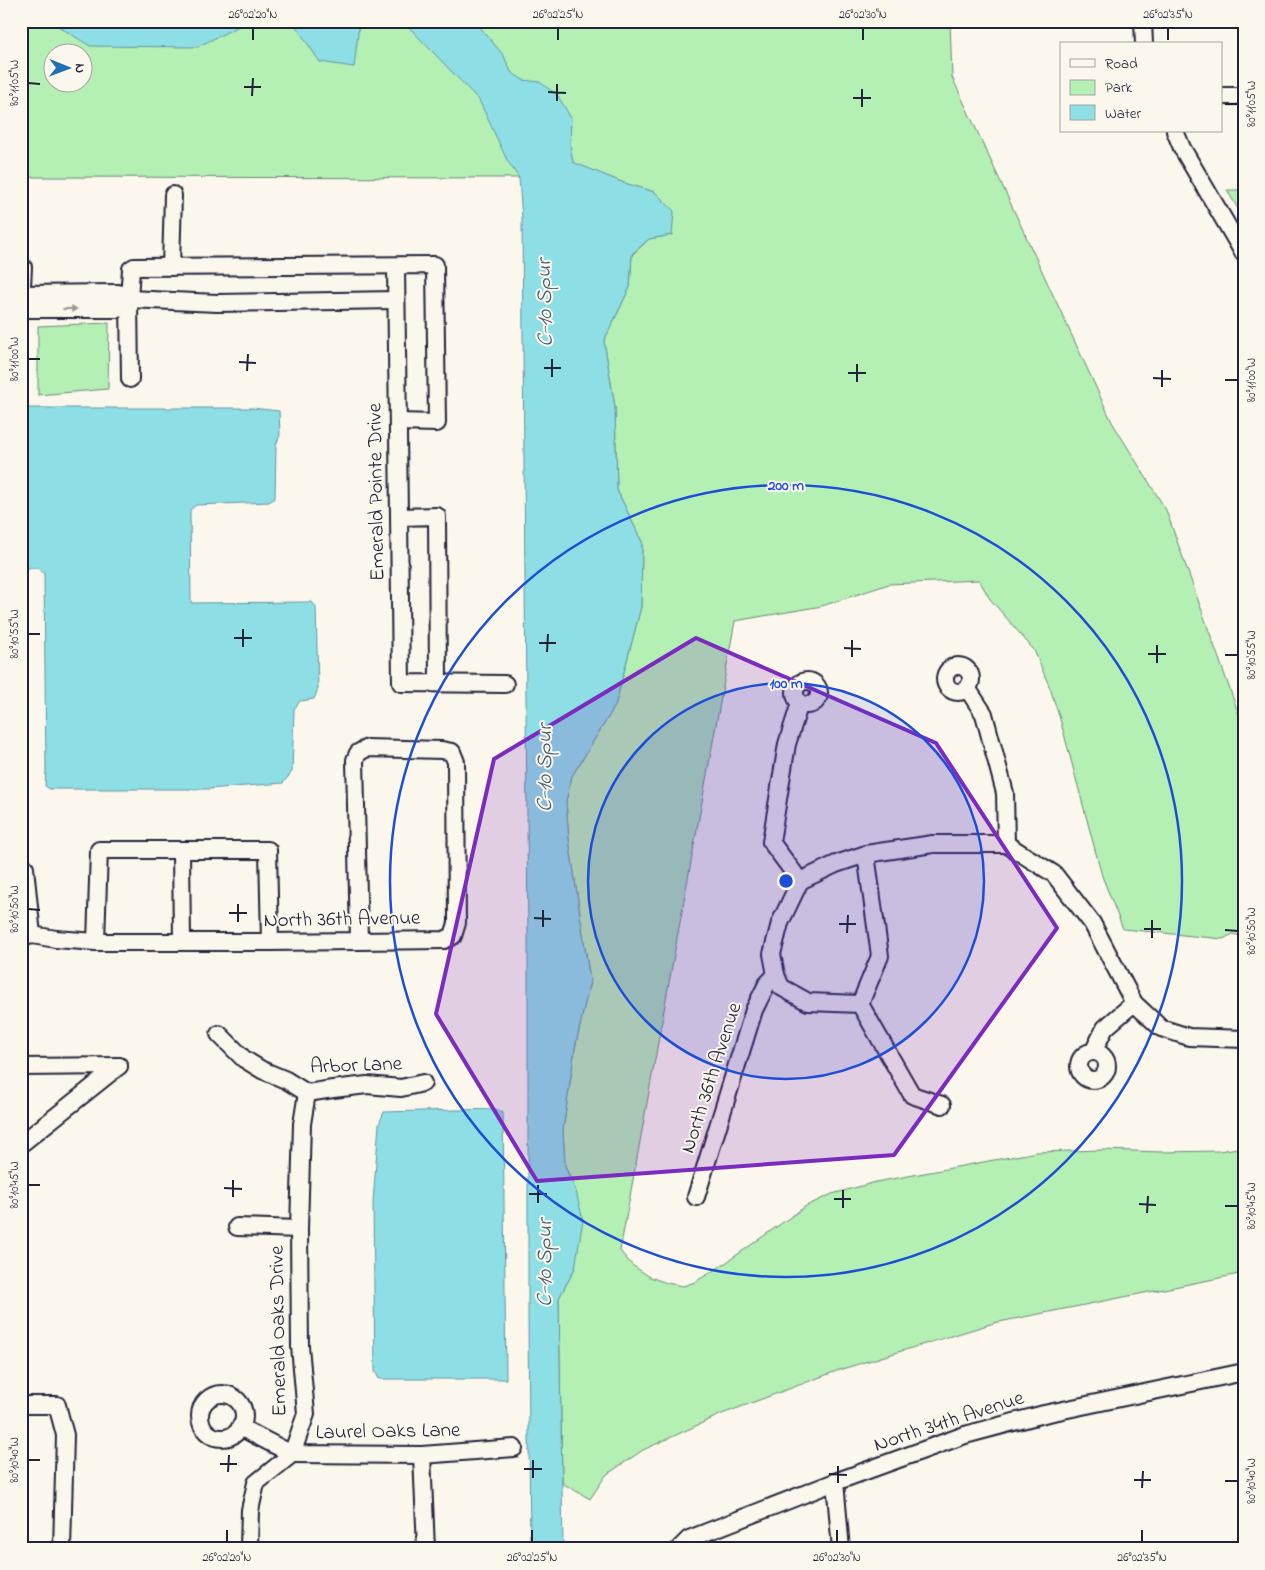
<svg xmlns="http://www.w3.org/2000/svg" width="1265" height="1570" viewBox="0 0 1265 1570" font-family="'Indie Flower',sans-serif">
  <style>
    .green { fill: #b4efb4; stroke: #6b8878; fill-rule: evenodd }
    .water { fill: #8edfe5; stroke: #6393a1 }
    .lines { fill: none; stroke-linecap: round; stroke-linejoin: round }
    .minor-casing { stroke: #22223b; stroke-width: 20 }
    .minor { stroke: #fbf7ec; stroke-width: 16 }
    .oneway { fill: #99979c }
    .marked { fill: #7b2cbf; fill-opacity: 0.2; stroke: #7b2cbf; stroke-width: 4; stroke-linejoin: round }
    .ticks { fill: none; stroke: #22223b; stroke-width: 2 }
    .ring { fill: none; stroke: #1d4ed8; stroke-width: 2.5 }
    .labels { text-anchor: middle; dominant-baseline: central; stroke-width: 4; stroke-linejoin: round; paint-order: stroke }
    .street-label { font-size: 21px; fill: #22223b; stroke: #fbf7ec }
    .water-label { font-size: 22px; font-style: italic; fill: #425b6e; stroke: #fbf7ec }
    .centre { fill: #1d4ed8; stroke: #fbf7ec; stroke-width: 2.5 }
    .ring-label { font-size: 15px; text-anchor: middle; font-weight: bold; fill: #1d4ed8; stroke: #fbf7ec; stroke-width: 4; stroke-linejoin: round; paint-order: stroke }
    .neatline { fill: none; stroke: #22223b; stroke-width: 2 }
    .ticks-label { font-size: 12px; text-anchor: middle; fill: #22223b }
  </style>
  <rect width="100%" height="100%" fill="#fbf7ec"/>
  <filter id="ink" filterUnits="userSpaceOnUse"><feTurbulence type="fractalNoise" baseFrequency=".02" numOctaves="2"/><feDisplacementMap in="SourceGraphic" scale="10" xChannelSelector="R" yChannelSelector="G"/><feConvolveMatrix kernelMatrix="1 2 1 2 8 2 1 2 1" color-interpolation-filters="sRGB"/></filter>
  <g filter="url(#ink)">
    <g class="green">
      <path d="M 21,21 L 950,21 L 952,77 L 1112,422 L 1166,510 L 1244,729 L 1244,937 L 1233,934 L 1223,939 L 1123,929 L 1102,876 L 1060,719 L 1050,688 L 1034,650 L 990,599 L 979,580 L 889,584 L 822,606 L 735,621 L 620,1251 L 632,1265 L 650,1277 L 667,1283 L 683,1286 L 695,1282 L 724,1264 L 806,1206 L 832,1194 L 876,1182 L 1037,1152 L 1103,1150 L 1162,1152 L 1219,1151 L 1244,1147 L 1244,1273 L 994,1323 L 842,1369 L 722,1414 L 643,1450 L 606,1475 L 590,1499 L 562,1483 L 559,1298 L 575,1268 L 576,1192 L 565,1166 L 563,1130 L 575,1048 L 590,981 L 569,840 L 566,801 L 572,776 L 615,706 L 641,607 L 642,542 L 617,490 L 615,407 L 604,341 L 630,287 L 632,255 L 649,239 L 672,235 L 655,192 L 624,183 L 601,174 L 519,178 L 21,177 ZM 52,52 L 82,52 L 82,82 L 52,82 Z"/>
      <path d="M 1227,190 L 1244,190 L 1244,219 Z"/>
      <path d="M 109,323 L 108,389 L 38,395 L 38,326 Z"/>
    </g>
    <g class="water">
      <path d="M 50,21 L 249,21 L 197,47 L 90,46 Z"/>
      <path d="M 277,21 L 353,21 L 359,26 L 354,67 L 320,62 L 295,25 Z"/>
      <path d="M 403,21 L 475,21 L 504,56 L 511,72 L 523,80 L 540,82 L 558,96 L 571,118 L 570,144 L 573,162 L 624,183 L 655,192 L 674,211 L 672,235 L 649,239 L 632,254 L 630,287 L 604,341 L 615,407 L 617,490 L 642,542 L 641,607 L 615,706 L 572,776 L 566,801 L 569,840 L 590,981 L 575,1048 L 563,1130 L 565,1166 L 576,1192 L 583,1220 L 575,1268 L 559,1298 L 563,1549 L 530,1549 L 528,1320 L 528,938 L 522,219 L 519,178 L 507,160 L 479,100 Z"/>
      <path d="M 21,408 L 252,408 L 279,411 L 280,435 L 276,445 L 275,498 L 269,502 L 196,505 L 190,510 L 191,603 L 312,602 L 316,607 L 318,689 L 314,699 L 300,701 L 294,709 L 292,772 L 283,783 L 208,789 L 50,789 L 45,786 L 46,770 L 44,574 L 39,568 L 21,568 Z"/>
      <path d="M 496,1109 L 503,1112 L 506,1379 L 379,1379 L 375,1371 L 373,1202 L 379,1124 L 384,1112 Z"/>
    </g>
    <g class="lines">
      <defs>
        <g id="minor">
          <path d="M 1143,21 L 1144,44"/>
          <path d="M 1221,96 L 1236,96"/>
          <path d="M 1175,131 L 1182,148 L 1244,254"/>
          <path d="M 21,265 L 23,267 L 21,305"/>
          <path d="M 396,266 L 401,683 L 505,684"/>
          <path d="M 171,267 L 173,195"/>
          <path d="M 21,294 L 118,293 L 129,299 L 217,303 L 396,300"/>
          <path d="M 21,309 L 118,309 L 129,299"/>
          <path d="M 130,379 L 129,299 L 131,269 L 134,267 L 435,265 L 437,423 L 398,422"/>
          <path d="M 399,517 L 437,516 L 438,683"/>
          <circle cx="958" cy="679" r="13"/>
          <circle cx="807" cy="693" r="12"/>
          <path d="M 967,688 L 984,714 L 1005,793 L 1006,844"/>
          <path d="M 181,850 L 182,942"/>
          <path d="M 21,863 L 25,868 L 32,935"/>
          <path d="M 800,881 L 771,842 L 787,744 L 800,703"/>
          <path d="M 21,938 L 32,935 L 56,939 L 96,942 L 270,942 L 444,940 L 453,936 L 457,923 L 456,762 L 452,752 L 442,750 L 367,748 L 358,753 L 355,760 L 359,940"/>
          <path d="M 96,942 L 99,850 L 268,850 L 270,942"/>
          <path d="M 860,1004 L 808,1002 L 781,987 L 776,975 L 772,954 L 780,923 L 800,881 L 836,864 L 866,854 L 933,844 L 1006,844 L 1054,874 L 1092,923 L 1134,1003 L 1161,1028 L 1189,1037 L 1244,1039"/>
          <path d="M 860,1004 L 880,956 L 866,854"/>
          <path d="M 860,1004 L 912,1095 L 942,1105"/>
          <path d="M 219,1034 L 244,1059 L 262,1070 L 286,1080 L 307,1093 L 333,1089 L 367,1085 L 401,1088 L 423,1083"/>
          <circle cx="1093" cy="1066" r="14"/>
          <path d="M 1093,1052 L 1105,1028 L 1134,1003"/>
          <path d="M 21,1067 L 119,1066"/>
          <path d="M 21,1144 L 119,1066"/>
          <path d="M 696,1197 L 754,1010 L 767,984 L 776,975"/>
          <path d="M 237,1227 L 299,1229"/>
          <circle cx="222" cy="1416" r="22"/>
          <path d="M 21,1405 L 57,1405 L 65,1435 L 62,1549"/>
          <path d="M 240,1427 L 292,1454 L 422,1455 L 514,1448"/>
          <path d="M 422,1455 L 426,1549"/>
          <path d="M 835,1482 L 841,1549"/>
          <path d="M 249,1549 L 250,1510 L 256,1483 L 292,1454 L 306,1414 L 300,1346 L 299,1229 L 302,1124 L 307,1093"/>
          <path d="M 679,1549 L 689,1539 L 835,1482 L 965,1435 L 1044,1414 L 1244,1372"/>
        </g>
      </defs>
      <use href="#minor" class="minor-casing"/>
      <use href="#minor" class="minor"/>
    </g>
    <defs><path id="oneway-solid" d="M-6-.8H1V-3.2L6.5 0L1 3.2V.8H-6Z" transform="scale(1.25)"/></defs>
    <use class="oneway" href="#oneway-solid" transform="translate(70 309)"/>
  </g>
  <path class="marked" d="M 696,638 L 936,743 L 1057,928 L 894,1155 L 537,1181 L 436,1014 L 494,759 Z"/>
  <path class="ticks" d="M 253,40 L 253,28M 558,40 L 558,28M 863,40 L 863,28M 1168,40 L 1168,28M 28,83 L 40,84M 244,87 L 261,87M 548,92 L 566,93M 252,96 L 253,78M 853,98 L 871,98M 557,101 L 557,84M 1225,104 L 1238,104M 862,107 L 862,89M 28,359 L 40,359M 239,362 L 256,363M 544,368 L 561,368M 247,371 L 248,354M 848,373 L 866,373M 552,377 L 552,359M 1153,378 L 1171,379M 1225,380 L 1238,380M 857,382 L 857,364M 1162,387 L 1162,370M 28,634 L 40,634M 234,638 L 252,638M 539,643 L 556,643M 243,647 L 243,629M 844,648 L 861,649M 547,652 L 548,634M 1148,654 L 1166,654M 1225,655 L 1238,655M 852,657 L 852,640M 1157,663 L 1157,645M 28,909 L 40,910M 229,913 L 247,913M 534,918 L 551,919M 238,922 L 238,904M 839,924 L 856,924M 543,927 L 543,910M 1144,929 L 1161,929M 1225,930 L 1238,931M 847,933 L 848,915M 1152,938 L 1152,920M 28,1185 L 40,1185M 224,1188 L 242,1189M 529,1194 L 547,1194M 233,1197 L 233,1180M 834,1199 L 851,1199M 538,1203 L 538,1185M 1139,1204 L 1156,1205M 1225,1206 L 1238,1206M 843,1208 L 843,1190M 1147,1213 L 1148,1196M 28,1460 L 40,1460M 220,1464 L 237,1464M 524,1469 L 542,1469M 228,1472 L 229,1455M 829,1474 L 847,1475M 533,1478 L 533,1460M 1134,1480 L 1151,1480M 1225,1481 L 1238,1481M 838,1483 L 838,1466M 1142,1488 L 1143,1471M 227,1542 L 227,1530M 532,1542 L 532,1530M 837,1542 L 837,1530M 1142,1542 L 1142,1530"/>
  <circle cx="786" cy="881" r="198" fill="#1d4ed8" fill-opacity=".12"/>
  <g class="ring">
    <circle cx="786" cy="881" r="198"/>
    <circle cx="786" cy="881" r="396"/>
  </g>
  <g class="labels">
    <g class="street-label">
      <text transform="translate(377 492) rotate(-91)">Emerald Pointe Drive</text>
      <text transform="translate(342 920) rotate(-1)">North 36th Avenue</text>
      <text transform="translate(356 1066) rotate(-2)">Arbor Lane</text>
      <text transform="translate(712 1078) rotate(-72)">North 36th Avenue</text>
      <text transform="translate(279 1331) rotate(-91)">Emerald Oaks Drive</text>
      <text transform="translate(949 1422) rotate(-18)">North 34th Avenue</text>
      <text transform="translate(388 1432) rotate(-1)">Laurel Oaks Lane</text>
    </g>
    <g class="water-label">
      <text transform="translate(546 303) rotate(-91)">C-10 Spur</text>
      <text transform="translate(546 768) rotate(-90)">C-10 Spur</text>
      <text transform="translate(546 1263) rotate(-90)">C-10 Spur</text>
    </g>
  </g>
  <circle cx="786" cy="881" r="8" class="centre"/>
  <g class="ring-label">
    <text x="786" y="490">200 m</text>
    <text x="786" y="688">100 m</text>
  </g>
  <rect width="1265" height="1570" fill="none" stroke="#fbf7ec" stroke-width="55"/>
  <rect x="1060" y="42" width="162" height="90" fill="#fbf7ec" stroke="#a4a2a5"/>
  <rect x="1070" y="59" width="25" height="8" fill="#fbf7ec" stroke="#a4a2a5"/>
  <text x="1105" y="68" font-size="15" fill="#22223b">Road</text>
  <rect x="1070" y="80" width="25" height="15" fill="#b4efb4" stroke="#a4a2a5"/>
  <text x="1105" y="92" font-size="15" fill="#22223b">Park</text>
  <rect x="1070" y="105" width="25" height="15" fill="#8edfe5" stroke="#a4a2a5"/>
  <text x="1105" y="118" font-size="15" fill="#22223b">Water</text>
  <g transform="translate(68 68) rotate(91)"><circle r="24" fill="#fbf7ec" stroke="#a4a2a5"/>
  <path d="M0-4L9 19L0 12L-9 19Z" fill="#1f6fb2"/>
  <text y="-8" font-size="14" font-weight="bold" text-anchor="middle" fill="#22223b">N</text>
  </g>
  <rect x="28" y="28" width="1210" height="1514" class="neatline"/>
  <g class="ticks-label">
    <text x="253" y="18">26°02'20"N</text>
    <text x="558" y="18">26°02'25"N</text>
    <text x="863" y="18">26°02'30"N</text>
    <text x="1168" y="18">26°02'35"N</text>
    <text transform="translate(14 83) rotate(-90)" y="4">80°11'05"W</text>
    <text transform="translate(1251 104) rotate(-90)" y="4">80°11'05"W</text>
    <text transform="translate(14 359) rotate(-90)" y="4">80°11'00"W</text>
    <text transform="translate(1251 380) rotate(-90)" y="4">80°11'00"W</text>
    <text transform="translate(14 634) rotate(-90)" y="4">80°10'55"W</text>
    <text transform="translate(1251 655) rotate(-90)" y="4">80°10'55"W</text>
    <text transform="translate(14 909) rotate(-90)" y="4">80°10'50"W</text>
    <text transform="translate(1251 931) rotate(-90)" y="4">80°10'50"W</text>
    <text transform="translate(14 1185) rotate(-90)" y="4">80°10'45"W</text>
    <text transform="translate(1251 1206) rotate(-90)" y="4">80°10'45"W</text>
    <text transform="translate(14 1460) rotate(-90)" y="4">80°10'40"W</text>
    <text transform="translate(1251 1481) rotate(-90)" y="4">80°10'40"W</text>
    <text x="227" y="1561">26°02'20"N</text>
    <text x="532" y="1561">26°02'25"N</text>
    <text x="837" y="1561">26°02'30"N</text>
    <text x="1142" y="1561">26°02'35"N</text>
  </g>
</svg>
